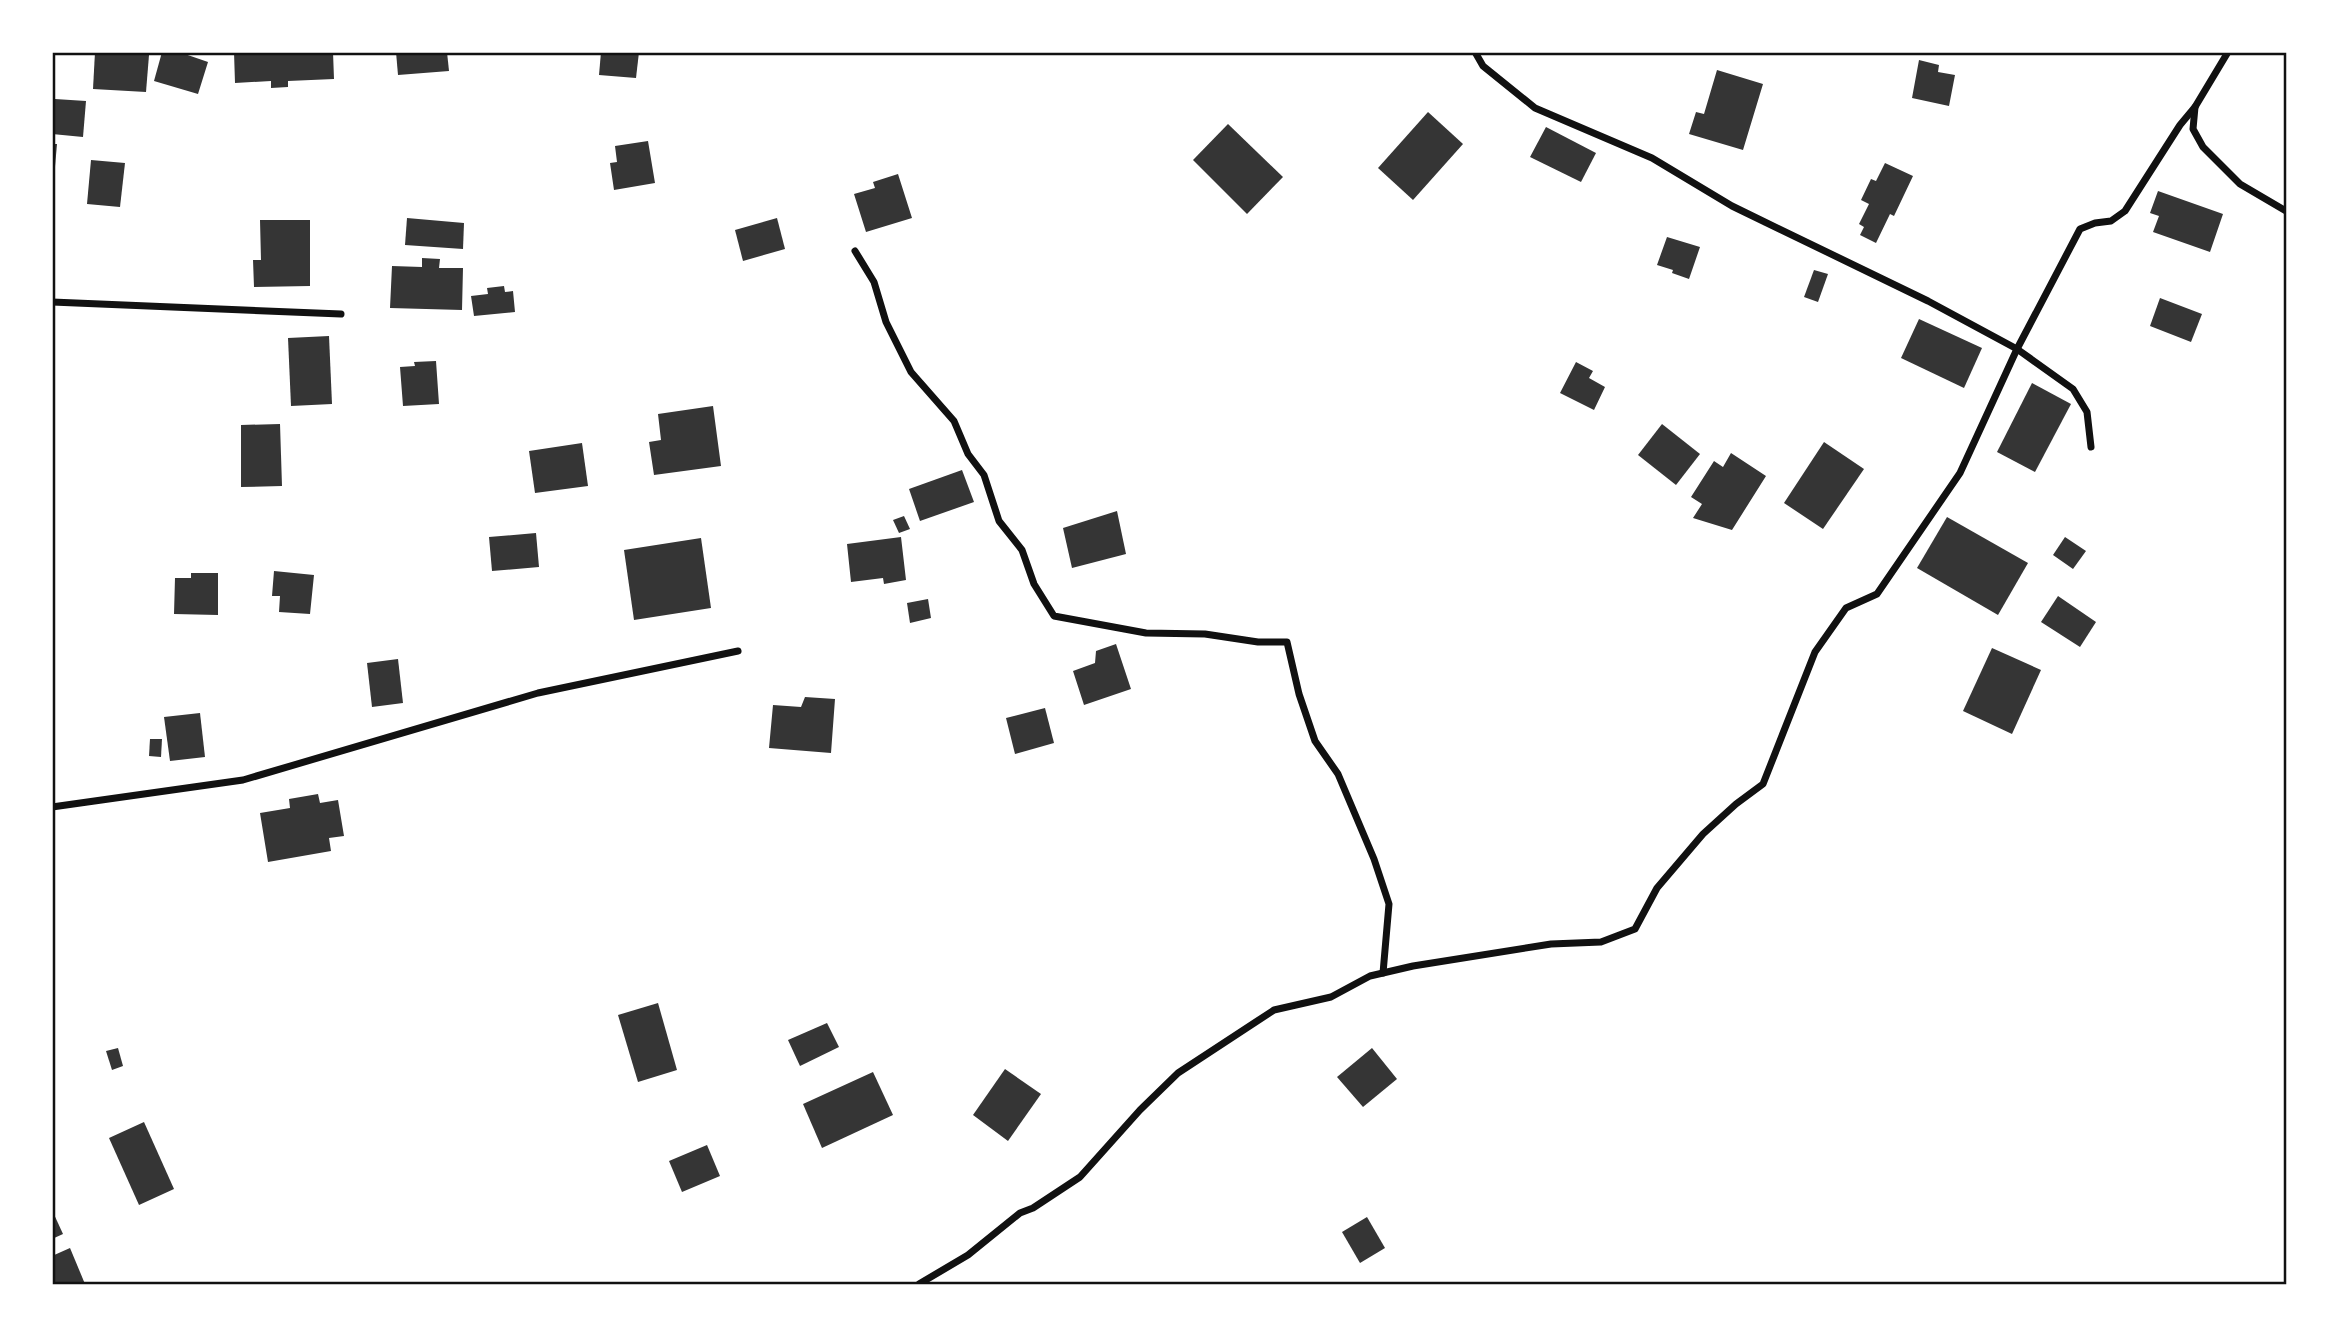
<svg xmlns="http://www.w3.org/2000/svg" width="2339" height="1337" viewBox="0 0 2339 1337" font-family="'Titillium Web',sans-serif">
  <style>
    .building { fill: #353535 }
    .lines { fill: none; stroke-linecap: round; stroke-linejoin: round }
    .minor { stroke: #111; stroke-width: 7 }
    .neatline { fill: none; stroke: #111; stroke-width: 2.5 }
  </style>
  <rect width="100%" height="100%" fill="#fff"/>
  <g class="building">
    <path d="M 95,52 L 149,55 L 146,92 L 93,89 Z"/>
    <path d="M 162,52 L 179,52 L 208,62 L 198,94 L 154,81 Z"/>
    <path d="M 234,52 L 333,52 L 334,79 L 288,81 L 288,87 L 271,88 L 271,81 L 235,83 Z"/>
    <path d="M 396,52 L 447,52 L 449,71 L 398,75 Z"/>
    <path d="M 601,52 L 639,52 L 636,78 L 599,75 Z"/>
    <path d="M 1919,60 L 1939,65 L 1938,72 L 1955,75 L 1949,106 L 1912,98 Z"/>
    <path d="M 1717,70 L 1763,84 L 1743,150 L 1689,134 L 1696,112 L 1704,114 Z"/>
    <path d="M 55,99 L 86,101 L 83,137 L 52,134 Z"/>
    <path d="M 1428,112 L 1463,144 L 1413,200 L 1378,168 Z"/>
    <path d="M 1228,124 L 1283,177 L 1247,214 L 1193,160 Z"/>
    <path d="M 1546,127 L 1596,153 L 1581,182 L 1530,157 Z"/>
    <path d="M 648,141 L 655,183 L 614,190 L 610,163 L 617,162 L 615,146 Z"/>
    <path d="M 52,144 L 57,144 L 54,178 L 52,178 Z"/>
    <path d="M 91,160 L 125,163 L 120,207 L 87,204 Z"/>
    <path d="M 1885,163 L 1913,176 L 1894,216 L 1890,214 L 1876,243 L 1860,235 L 1864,227 L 1859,224 L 1869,204 L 1861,200 L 1871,179 L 1876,181 Z"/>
    <path d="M 898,174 L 912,218 L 866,232 L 854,194 L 875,188 L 873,182 Z"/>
    <path d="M 2158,191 L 2223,214 L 2210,252 L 2153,232 L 2159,216 L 2150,213 Z"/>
    <path d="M 407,218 L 464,223 L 463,249 L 405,245 Z"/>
    <path d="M 777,218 L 785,249 L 743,261 L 735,230 Z"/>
    <path d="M 260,220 L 310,220 L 310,286 L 254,287 L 253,260 L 261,260 Z"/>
    <path d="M 1667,237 L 1700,247 L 1689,279 L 1672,273 L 1673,270 L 1657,265 Z"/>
    <path d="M 422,258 L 440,259 L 439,268 L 463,268 L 462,310 L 390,308 L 392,266 L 422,267 Z"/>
    <path d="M 1814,270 L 1828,274 L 1818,302 L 1804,297 Z"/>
    <path d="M 504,286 L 505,292 L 513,291 L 515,312 L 474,316 L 471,296 L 488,294 L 487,288 Z"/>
    <path d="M 2160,298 L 2202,314 L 2191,342 L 2150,326 Z"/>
    <path d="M 1919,319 L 1982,348 L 1964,388 L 1901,358 Z"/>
    <path d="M 329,336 L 332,404 L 291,406 L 288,338 Z"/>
    <path d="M 436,361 L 439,404 L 403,406 L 400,367 L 415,366 L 414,362 Z"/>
    <path d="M 1576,362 L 1593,371 L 1589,378 L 1605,387 L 1594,410 L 1560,393 Z"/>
    <path d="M 2032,383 L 2071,404 L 2035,472 L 1997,452 Z"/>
    <path d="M 713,406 L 721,466 L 654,475 L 649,442 L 661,440 L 658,414 Z"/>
    <path d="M 280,424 L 282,486 L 241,487 L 241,425 Z"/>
    <path d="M 1662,424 L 1700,454 L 1676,485 L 1638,455 Z"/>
    <path d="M 1824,442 L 1864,469 L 1823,529 L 1784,503 Z"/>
    <path d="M 582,443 L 588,486 L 535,493 L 529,451 Z"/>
    <path d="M 1731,453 L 1766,476 L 1732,530 L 1693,518 L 1702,504 L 1691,497 L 1714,461 L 1723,467 Z"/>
    <path d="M 962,470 L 974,502 L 920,521 L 909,489 Z"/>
    <path d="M 1117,511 L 1126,554 L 1072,568 L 1063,528 Z"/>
    <path d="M 904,516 L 910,529 L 899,533 L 893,520 Z"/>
    <path d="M 1947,517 L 2028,563 L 1998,615 L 1917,568 Z"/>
    <path d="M 536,533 L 539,567 L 492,571 L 489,537 Z"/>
    <path d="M 901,537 L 906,580 L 884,584 L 883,578 L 851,582 L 847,544 Z"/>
    <path d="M 2065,537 L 2086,551 L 2073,569 L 2053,555 Z"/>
    <path d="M 701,538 L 711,608 L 634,620 L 624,550 Z"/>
    <path d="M 274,571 L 314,575 L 310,614 L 279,612 L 280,596 L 272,596 Z"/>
    <path d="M 191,573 L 218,573 L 218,615 L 174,614 L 175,578 L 191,578 Z"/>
    <path d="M 2058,596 L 2096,622 L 2080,647 L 2041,622 Z"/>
    <path d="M 928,599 L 931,618 L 910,623 L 907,603 Z"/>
    <path d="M 1116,644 L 1131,689 L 1084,705 L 1073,671 L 1095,663 L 1096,651 Z"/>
    <path d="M 1992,648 L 2041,670 L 2012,734 L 1963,711 Z"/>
    <path d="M 398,659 L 403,703 L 372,707 L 367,663 Z"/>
    <path d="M 805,697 L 835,699 L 831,753 L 769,748 L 773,705 L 801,707 Z"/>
    <path d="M 1045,708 L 1054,743 L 1015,754 L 1006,718 Z"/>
    <path d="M 200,713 L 205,757 L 170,761 L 164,717 Z"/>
    <path d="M 150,739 L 162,739 L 161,757 L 149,756 Z"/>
    <path d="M 318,794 L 320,803 L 338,800 L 344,836 L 329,838 L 331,851 L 268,862 L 260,813 L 290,808 L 289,799 Z"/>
    <path d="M 658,1003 L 677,1070 L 638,1082 L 618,1015 Z"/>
    <path d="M 827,1023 L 839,1047 L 800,1066 L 788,1040 Z"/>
    <path d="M 118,1048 L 123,1066 L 112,1070 L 106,1051 Z"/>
    <path d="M 1372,1048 L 1397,1079 L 1363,1107 L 1337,1077 Z"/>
    <path d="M 1005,1069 L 1041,1094 L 1008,1141 L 973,1115 Z"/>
    <path d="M 873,1072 L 893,1115 L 822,1148 L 803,1104 Z"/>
    <path d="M 144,1122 L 174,1189 L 139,1205 L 109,1138 Z"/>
    <path d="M 707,1145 L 720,1176 L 682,1192 L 669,1161 Z"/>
    <path d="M 52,1210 L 63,1234 L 52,1239 Z"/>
    <path d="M 1367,1217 L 1385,1248 L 1360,1263 L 1342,1232 Z"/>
    <path d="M 70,1248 L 85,1284 L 52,1284 L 52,1256 Z"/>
  </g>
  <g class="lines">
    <g class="minor">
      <path d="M 1475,52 L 1483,66 L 1535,108 L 1652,158 L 1732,206 L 1928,301 L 2017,349 L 2073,389 L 2087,412 L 2091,447"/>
      <path d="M 2228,52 L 2195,107 L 2193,129 L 2203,147 L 2240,184 L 2286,211"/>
      <path d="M 855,251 L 874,282 L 886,322 L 911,372 L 954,421 L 968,454 L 984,475 L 999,521 L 1022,550 L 1034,584 L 1054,616 L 1146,633 L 1205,634 L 1258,642 L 1287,642 L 1299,694 L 1315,741 L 1338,774 L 1374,859 L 1389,904 L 1383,973"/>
      <path d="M 52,302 L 341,314"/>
      <path d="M 52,807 L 243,780 L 538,693 L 738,651"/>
      <path d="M 919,1284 L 968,1255 L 1020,1213 L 1033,1208 L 1080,1177 L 1140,1110 L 1178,1073 L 1274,1010 L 1331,997 L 1370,976 L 1413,966 L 1551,944 L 1601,942 L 1635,929 L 1657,888 L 1703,834 L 1736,804 L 1763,784 L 1815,652 L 1846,608 L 1877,594 L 1960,473 L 2017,349 L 2080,229 L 2095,223 L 2111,221 L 2125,211 L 2180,125 L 2195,107"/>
    </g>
  </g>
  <rect width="2339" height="1337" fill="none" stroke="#ffffff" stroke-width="108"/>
  <rect x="54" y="54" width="2231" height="1229" class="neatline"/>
</svg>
